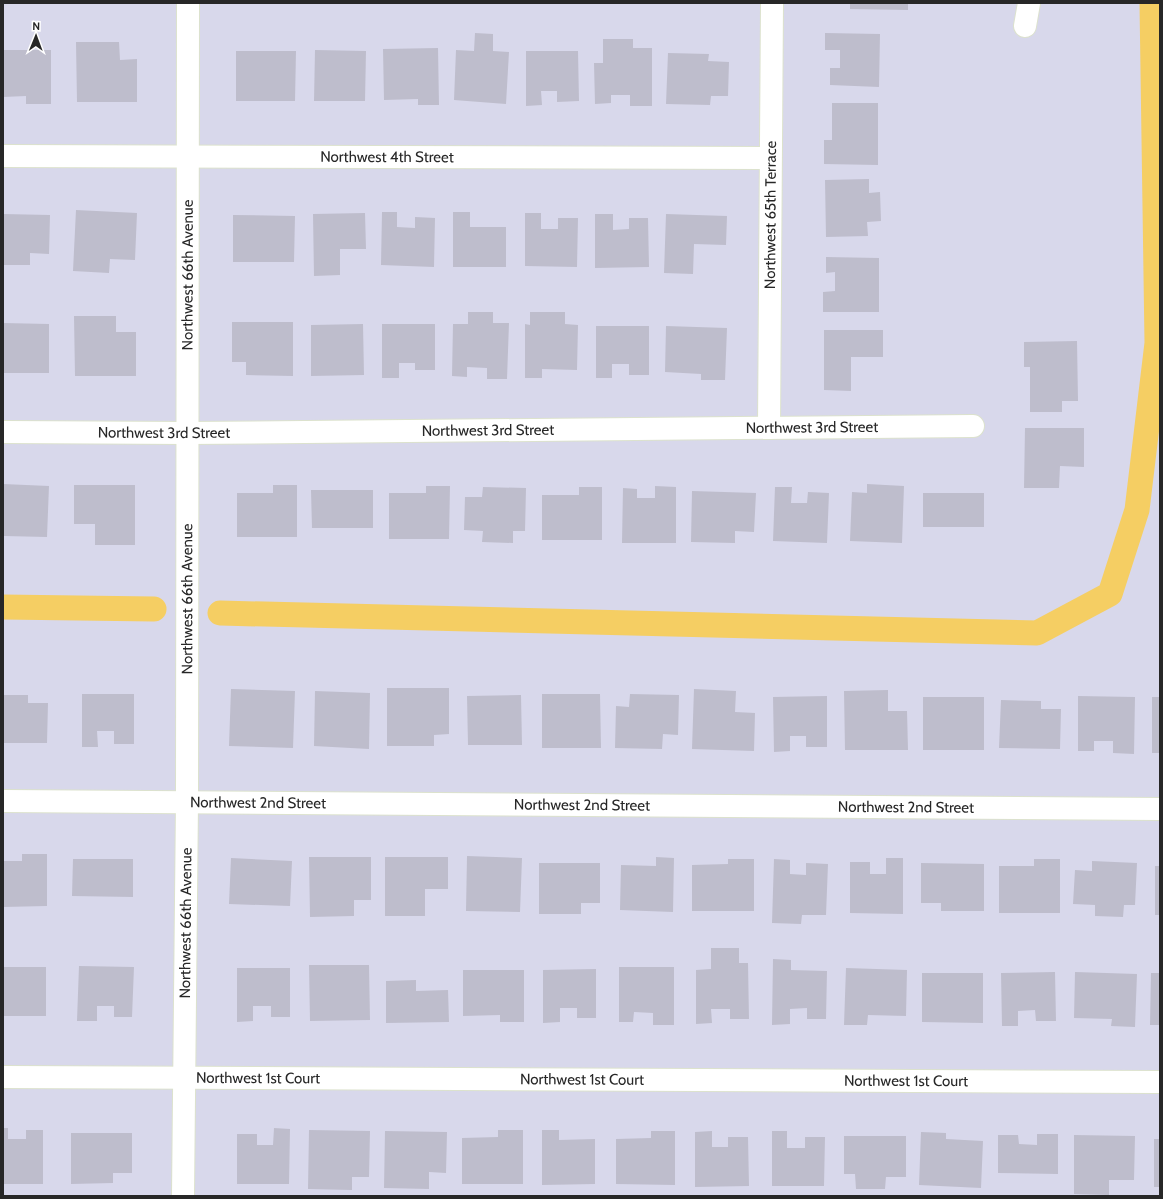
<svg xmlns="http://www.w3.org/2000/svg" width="1163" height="1199" viewBox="0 0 1163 1199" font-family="Cabin,sans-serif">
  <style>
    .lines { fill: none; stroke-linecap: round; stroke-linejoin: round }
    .canal { stroke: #f5ce63; stroke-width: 25 }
    .building { fill: #bebdcc }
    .minor-casing { stroke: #dce2cd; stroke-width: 24 }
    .minor { stroke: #fff; stroke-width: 22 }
    .labels { text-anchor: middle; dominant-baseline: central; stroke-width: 3; stroke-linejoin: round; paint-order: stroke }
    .street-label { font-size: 15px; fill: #272727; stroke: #fff }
  </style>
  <rect width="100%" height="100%" fill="#d8d8eb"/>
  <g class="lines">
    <g class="canal">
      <path d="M 3,607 L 154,609"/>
      <path d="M 220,613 L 1037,633 L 1110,594 L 1137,510 L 1157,343 L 1152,3"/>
    </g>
  </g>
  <g class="building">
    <path d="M 850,3 L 908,3 L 908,10 L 850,9 Z"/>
    <path d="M 475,33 L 493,34 L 493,51 L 509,52 L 506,104 L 454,100 L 456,50 L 474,51 Z"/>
    <path d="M 825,33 L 880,34 L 879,87 L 830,85 L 830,68 L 840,68 L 840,50 L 825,50 Z"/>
    <path d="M 603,39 L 633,39 L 633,48 L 652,48 L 652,106 L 630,106 L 630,95 L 611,95 L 611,103 L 595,104 L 594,63 L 603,63 Z"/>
    <path d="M 76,42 L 119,42 L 120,60 L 137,59 L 137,102 L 77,102 Z"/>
    <path d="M 438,48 L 439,105 L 418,105 L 418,99 L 384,100 L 383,49 Z"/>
    <path d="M 3,50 L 51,50 L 51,104 L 26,104 L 26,96 L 3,97 Z"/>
    <path d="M 315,50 L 366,51 L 365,101 L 314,101 Z"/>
    <path d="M 236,51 L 296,51 L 295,101 L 236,101 Z"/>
    <path d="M 526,51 L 578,51 L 579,101 L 557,102 L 557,91 L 541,91 L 542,105 L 526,106 Z"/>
    <path d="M 668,53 L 709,54 L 708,61 L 729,62 L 728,96 L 711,96 L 710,105 L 666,104 Z"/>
    <path d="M 832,103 L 878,103 L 878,165 L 824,164 L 824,140 L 832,140 Z"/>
    <path d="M 869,179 L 869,193 L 880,192 L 881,221 L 867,222 L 868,236 L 826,237 L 825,180 Z"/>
    <path d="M 76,210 L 137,213 L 135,260 L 110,259 L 109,273 L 73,271 Z"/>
    <path d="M 382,212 L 397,212 L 397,227 L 415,228 L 415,217 L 435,218 L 434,267 L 381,265 Z"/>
    <path d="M 453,212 L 470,212 L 470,227 L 506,227 L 506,267 L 453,267 Z"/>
    <path d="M 365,213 L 366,249 L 340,249 L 340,275 L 314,276 L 313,214 Z"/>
    <path d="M 525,213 L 541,213 L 541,229 L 558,229 L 558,218 L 578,218 L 577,267 L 525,266 Z"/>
    <path d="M 3,214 L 50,215 L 49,254 L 30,253 L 30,265 L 3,265 Z"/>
    <path d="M 595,214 L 613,214 L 613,230 L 629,229 L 629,218 L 648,218 L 649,267 L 595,268 Z"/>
    <path d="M 666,214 L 727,216 L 726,245 L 694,244 L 693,274 L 664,273 Z"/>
    <path d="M 233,215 L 295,216 L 294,262 L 233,262 Z"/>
    <path d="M 826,257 L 879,258 L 879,312 L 823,312 L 823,292 L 835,291 L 835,272 L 826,273 Z"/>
    <path d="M 468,312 L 493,312 L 493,323 L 509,323 L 507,379 L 487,379 L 487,368 L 467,367 L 467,377 L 452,376 L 453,324 L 468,324 Z"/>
    <path d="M 530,312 L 565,312 L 565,324 L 578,325 L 577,370 L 542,369 L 542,378 L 525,378 L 525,324 L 530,325 Z"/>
    <path d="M 74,316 L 116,316 L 116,332 L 136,332 L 136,376 L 75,376 Z"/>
    <path d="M 232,322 L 293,322 L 293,376 L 246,375 L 246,362 L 232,362 Z"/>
    <path d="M 3,323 L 49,324 L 49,373 L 3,373 Z"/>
    <path d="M 363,324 L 364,375 L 311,376 L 311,325 Z"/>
    <path d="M 382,324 L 435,324 L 435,370 L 415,370 L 415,363 L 399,363 L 399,378 L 382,378 Z"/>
    <path d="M 596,326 L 649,326 L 649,375 L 629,375 L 629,364 L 612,364 L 612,378 L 596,378 Z"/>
    <path d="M 666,326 L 727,328 L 725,380 L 701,380 L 701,374 L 665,372 Z"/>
    <path d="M 824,330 L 883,330 L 883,357 L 851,357 L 851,391 L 824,390 Z"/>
    <path d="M 1077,341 L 1078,401 L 1062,401 L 1062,412 L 1030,412 L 1030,367 L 1024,367 L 1024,342 Z"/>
    <path d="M 1025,428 L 1084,428 L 1084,467 L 1060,466 L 1059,488 L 1024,488 Z"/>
    <path d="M 3,484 L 49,486 L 47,537 L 4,536 Z"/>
    <path d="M 867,484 L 904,486 L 902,543 L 850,541 L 852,492 L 867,493 Z"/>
    <path d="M 74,485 L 135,485 L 135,545 L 95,545 L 95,524 L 74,524 Z"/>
    <path d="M 273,485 L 297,485 L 297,537 L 237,537 L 237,493 L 273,493 Z"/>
    <path d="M 426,486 L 450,486 L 449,539 L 389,539 L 389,493 L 426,493 Z"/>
    <path d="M 655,486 L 676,487 L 676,543 L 622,543 L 623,488 L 637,489 L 637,498 L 655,498 Z"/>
    <path d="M 483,487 L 526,488 L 525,531 L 513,531 L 513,543 L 482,542 L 483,531 L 464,530 L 465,497 L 482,497 Z"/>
    <path d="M 579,487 L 602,487 L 602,540 L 542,540 L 542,495 L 579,495 Z"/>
    <path d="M 775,487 L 792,487 L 791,503 L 807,503 L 808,492 L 829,493 L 827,543 L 773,541 Z"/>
    <path d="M 311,490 L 373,490 L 373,528 L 312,528 Z"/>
    <path d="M 692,491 L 756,493 L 754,532 L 735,531 L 735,543 L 691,542 Z"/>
    <rect x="923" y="493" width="61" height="34"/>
    <path d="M 387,688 L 449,688 L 449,734 L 434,735 L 434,746 L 387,746 Z"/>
    <path d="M 231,689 L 295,691 L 293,748 L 229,746 Z"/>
    <path d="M 694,689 L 736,691 L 735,712 L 755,713 L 754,751 L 692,749 Z"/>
    <path d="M 888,690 L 888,711 L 907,711 L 908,750 L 845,750 L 844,691 Z"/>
    <path d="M 315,691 L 370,693 L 369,749 L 314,746 Z"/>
    <path d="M 82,694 L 134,694 L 134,744 L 114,744 L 114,731 L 97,731 L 98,747 L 82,747 Z"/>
    <path d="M 542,694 L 600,694 L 601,748 L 542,748 Z"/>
    <path d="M 630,694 L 679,695 L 678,735 L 663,734 L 662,749 L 615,748 L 616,706 L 629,707 Z"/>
    <path d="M 3,695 L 28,695 L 28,703 L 48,703 L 47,743 L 3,743 Z"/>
    <path d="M 521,695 L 522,745 L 468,745 L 467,696 Z"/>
    <path d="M 827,696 L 827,747 L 806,747 L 806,736 L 790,736 L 790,751 L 774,752 L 773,697 Z"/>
    <path d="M 1078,696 L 1135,697 L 1134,754 L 1113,753 L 1113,741 L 1094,741 L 1094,751 L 1078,751 Z"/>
    <rect x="923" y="697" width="61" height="53"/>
    <rect x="1152" y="697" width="8" height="56"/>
    <path d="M 1001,700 L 1041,701 L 1041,709 L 1061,709 L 1060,749 L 999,748 Z"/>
    <path d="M 22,854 L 47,854 L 47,906 L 3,907 L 3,861 L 22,861 Z"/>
    <path d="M 467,856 L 522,858 L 520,912 L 466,911 Z"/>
    <path d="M 309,857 L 371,857 L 371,900 L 354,900 L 354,916 L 310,917 Z"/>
    <path d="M 385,857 L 448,857 L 448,889 L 425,889 L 425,916 L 385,916 Z"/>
    <path d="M 656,857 L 674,858 L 673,912 L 620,910 L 621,865 L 656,866 Z"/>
    <path d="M 231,858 L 292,861 L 290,906 L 229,904 Z"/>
    <path d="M 886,858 L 903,858 L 903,914 L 850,913 L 850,862 L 870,862 L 870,874 L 886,874 Z"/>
    <path d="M 73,859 L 133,859 L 133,897 L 72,896 Z"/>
    <path d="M 728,859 L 754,859 L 754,911 L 692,911 L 692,865 L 728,864 Z"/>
    <path d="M 774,859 L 790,860 L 790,874 L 806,875 L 806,863 L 828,864 L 826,915 L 802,915 L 801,924 L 772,923 Z"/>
    <path d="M 1034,859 L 1060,859 L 1060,913 L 999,913 L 999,866 L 1034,866 Z"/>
    <path d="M 1092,861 L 1137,863 L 1135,905 L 1124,905 L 1123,917 L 1095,916 L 1095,905 L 1073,904 L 1075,870 L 1092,871 Z"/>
    <path d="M 539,863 L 600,863 L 600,903 L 581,903 L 581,914 L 539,914 Z"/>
    <path d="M 921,863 L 984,864 L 984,911 L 941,911 L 941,903 L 921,903 Z"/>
    <rect x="1155" y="866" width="5" height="49"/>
    <path d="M 711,948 L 739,948 L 739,963 L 748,963 L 749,1019 L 730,1019 L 730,1009 L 711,1009 L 712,1023 L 696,1024 L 696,970 L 711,969 Z"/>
    <path d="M 773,959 L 791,960 L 791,970 L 827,971 L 826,1019 L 807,1019 L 807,1008 L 790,1009 L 790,1024 L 772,1025 Z"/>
    <path d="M 309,965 L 369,965 L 370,1020 L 310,1021 Z"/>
    <path d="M 79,966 L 134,967 L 132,1017 L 114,1017 L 114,1006 L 97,1006 L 97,1021 L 77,1021 Z"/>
    <rect x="3" y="967" width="43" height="49"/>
    <path d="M 619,967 L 674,967 L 674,1025 L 653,1025 L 653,1013 L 634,1012 L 633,1022 L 619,1022 Z"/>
    <path d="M 237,968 L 290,968 L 290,1017 L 271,1017 L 271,1006 L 253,1006 L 253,1021 L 237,1022 Z"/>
    <path d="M 846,968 L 907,970 L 906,1016 L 868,1015 L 867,1025 L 844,1025 Z"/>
    <path d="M 596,969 L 596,1018 L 577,1018 L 577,1008 L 560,1008 L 560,1022 L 543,1023 L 543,970 Z"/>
    <path d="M 463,970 L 524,970 L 524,1022 L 500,1022 L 500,1015 L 463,1016 Z"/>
    <path d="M 1055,972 L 1056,1021 L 1036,1021 L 1035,1010 L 1018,1011 L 1018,1026 L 1002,1026 L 1001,973 Z"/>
    <path d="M 1075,972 L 1137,974 L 1135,1027 L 1111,1026 L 1112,1019 L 1074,1018 Z"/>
    <path d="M 922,973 L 983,973 L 983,1023 L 922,1022 Z"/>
    <path d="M 1151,973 L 1160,973 L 1160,1025 L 1150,1025 Z"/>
    <path d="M 416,980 L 416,991 L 448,990 L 449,1022 L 386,1023 L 386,981 Z"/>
    <path d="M 3,1128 L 8,1128 L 8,1139 L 26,1139 L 26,1130 L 43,1130 L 43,1184 L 3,1184 Z"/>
    <path d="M 274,1128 L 290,1129 L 289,1184 L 237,1184 L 237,1134 L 257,1134 L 257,1145 L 273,1145 Z"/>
    <path d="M 309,1130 L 370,1131 L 369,1177 L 352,1177 L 352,1190 L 308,1189 Z"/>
    <path d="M 498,1130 L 523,1130 L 523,1184 L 462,1184 L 462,1138 L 498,1137 Z"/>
    <path d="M 542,1130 L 559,1130 L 559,1140 L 595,1139 L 595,1184 L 542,1185 Z"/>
    <path d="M 385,1131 L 447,1132 L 446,1173 L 429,1172 L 429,1189 L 384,1188 Z"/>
    <path d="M 651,1131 L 675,1131 L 675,1185 L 616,1184 L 616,1139 L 651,1138 Z"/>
    <path d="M 712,1131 L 712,1147 L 728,1147 L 728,1137 L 748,1137 L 749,1186 L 695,1187 L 695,1132 Z"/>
    <path d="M 772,1131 L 787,1131 L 787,1148 L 805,1148 L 805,1137 L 825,1137 L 824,1186 L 772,1186 Z"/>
    <path d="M 921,1132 L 946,1133 L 946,1139 L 983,1141 L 981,1188 L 919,1185 Z"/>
    <path d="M 71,1133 L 132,1133 L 132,1173 L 113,1173 L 113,1183 L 71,1184 Z"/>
    <path d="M 1037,1134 L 1058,1134 L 1058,1174 L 998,1173 L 998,1135 L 1018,1135 L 1019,1144 L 1037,1145 Z"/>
    <path d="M 1074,1135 L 1135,1136 L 1134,1180 L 1109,1180 L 1109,1195 L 1074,1194 Z"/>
    <path d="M 844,1136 L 906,1136 L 906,1177 L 886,1177 L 885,1189 L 856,1189 L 855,1174 L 844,1174 Z"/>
    <rect x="1154" y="1139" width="6" height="48"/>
  </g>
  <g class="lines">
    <defs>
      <g id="minor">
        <path d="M 1025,26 L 1029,3"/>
        <path id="s1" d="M 3,156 L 770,158"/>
        <path id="s2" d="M 769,428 L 772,3"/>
        <path id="s3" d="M 3,432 L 187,433 L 973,426"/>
        <path id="s4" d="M 3,801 L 1160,809"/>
        <path id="s5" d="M 3,1077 L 1160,1082"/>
        <path id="s6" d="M 183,1196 L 187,801 L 188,3"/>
      </g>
    </defs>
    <use href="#minor" class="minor-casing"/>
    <use href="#minor" class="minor"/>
  </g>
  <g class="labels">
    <g class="street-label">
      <text stroke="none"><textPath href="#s1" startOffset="384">Northwest 4th Street</textPath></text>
      <text stroke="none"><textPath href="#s2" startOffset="213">Northwest 65th Terrace</textPath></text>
      <text stroke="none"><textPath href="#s6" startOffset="921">Northwest 66th Avenue</textPath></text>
      <text stroke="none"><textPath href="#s3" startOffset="809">Northwest 3rd Street</textPath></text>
      <text stroke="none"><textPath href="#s3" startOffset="485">Northwest 3rd Street</textPath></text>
      <text stroke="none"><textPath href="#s3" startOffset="161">Northwest 3rd Street</textPath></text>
      <text stroke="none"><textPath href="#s6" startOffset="597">Northwest 66th Avenue</textPath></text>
      <text stroke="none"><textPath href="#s4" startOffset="255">Northwest 2nd Street</textPath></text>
      <text stroke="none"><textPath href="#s4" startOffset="579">Northwest 2nd Street</textPath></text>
      <text stroke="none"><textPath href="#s4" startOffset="903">Northwest 2nd Street</textPath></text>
      <text stroke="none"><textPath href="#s6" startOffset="273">Northwest 66th Avenue</textPath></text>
      <text stroke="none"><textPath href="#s5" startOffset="255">Northwest 1st Court</textPath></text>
      <text stroke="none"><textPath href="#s5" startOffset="579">Northwest 1st Court</textPath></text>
      <text stroke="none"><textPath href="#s5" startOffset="903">Northwest 1st Court</textPath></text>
    </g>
  </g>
  <rect width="1163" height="1199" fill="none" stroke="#272727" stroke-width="8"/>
  <g transform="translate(36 36) rotate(1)" stroke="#ffffff" stroke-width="3" paint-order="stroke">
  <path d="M0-3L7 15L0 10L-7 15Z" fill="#272727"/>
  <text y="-6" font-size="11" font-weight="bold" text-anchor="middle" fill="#272727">N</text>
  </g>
</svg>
